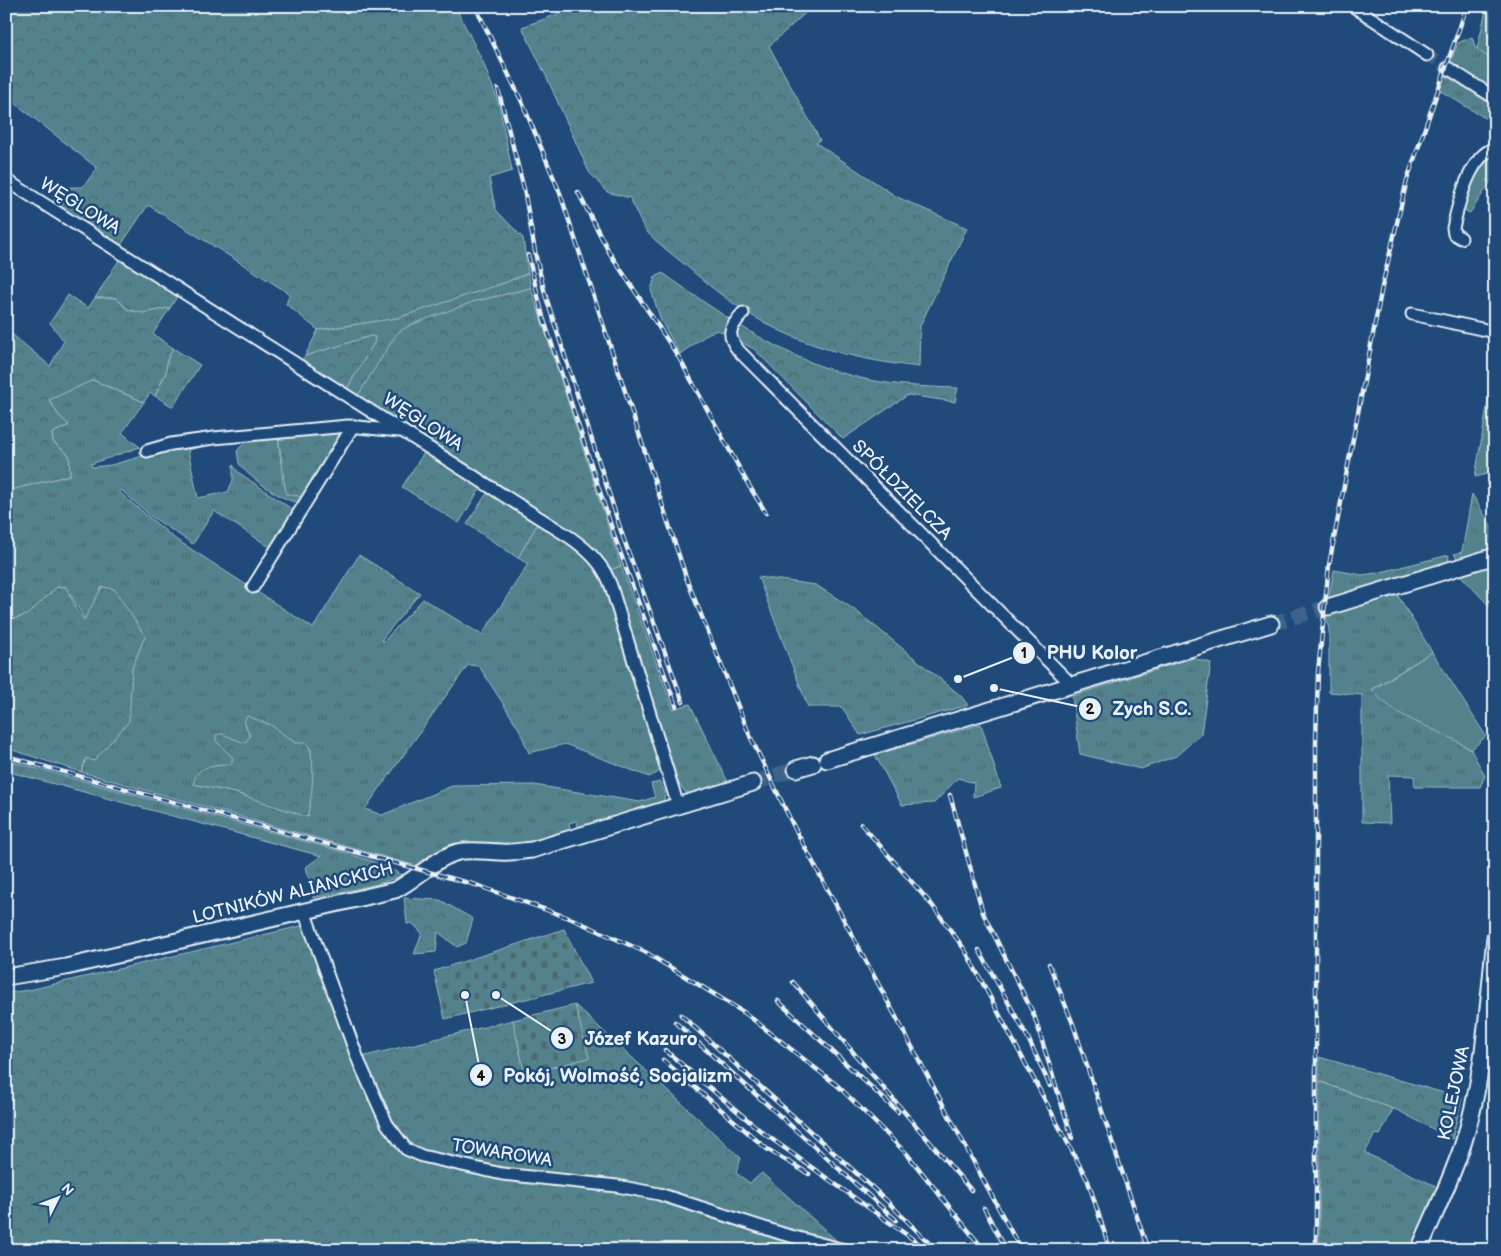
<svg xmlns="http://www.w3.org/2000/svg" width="1501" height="1256" viewBox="0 0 1501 1256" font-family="'Balsamiq Sans',sans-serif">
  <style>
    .grass { fill: url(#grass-tufts); stroke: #9ebac2; fill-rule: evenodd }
    .forest { fill: url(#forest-crowns); stroke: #9ebac2 }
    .cemetery { fill: url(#cemetery-stones); stroke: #9ebac2 }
    .green { fill: #53828c; stroke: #9ebac2 }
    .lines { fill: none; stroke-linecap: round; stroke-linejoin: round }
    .street-tunnel { stroke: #3d638d; stroke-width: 11; stroke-dasharray: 11 5.5; stroke-linecap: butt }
    .secondary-tunnel { stroke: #3d638d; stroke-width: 15; stroke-dasharray: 15 8; stroke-linecap: butt }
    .street-casing { stroke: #e8f1f8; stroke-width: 15 }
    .secondary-casing { stroke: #e8f1f8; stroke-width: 19 }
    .street { stroke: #1f4a7a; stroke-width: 11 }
    .secondary { stroke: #1f4a7a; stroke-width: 15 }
    .rail-casing { stroke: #e8f1f8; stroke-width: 4.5 }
    .rail { stroke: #1f4a7a; stroke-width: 2.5; stroke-dasharray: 8; stroke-linecap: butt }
    .labels { text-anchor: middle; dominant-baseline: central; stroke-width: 5; stroke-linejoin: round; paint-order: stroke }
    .street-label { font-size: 18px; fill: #e8f1f8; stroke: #1f4a7a }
    .leader { fill: none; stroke: #e8f1f8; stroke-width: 2 }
    .callout-dot { fill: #e8f1f8; stroke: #1f4a7a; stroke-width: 2 }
    .mark-label { font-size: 15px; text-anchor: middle; font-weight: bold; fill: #111 }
    .callout-label { font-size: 19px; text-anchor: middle; font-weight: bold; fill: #e8f1f8; stroke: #1f4a7a; stroke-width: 5; stroke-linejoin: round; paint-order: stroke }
  </style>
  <defs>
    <pattern id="grass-tufts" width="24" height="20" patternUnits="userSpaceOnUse" patternTransform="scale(1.25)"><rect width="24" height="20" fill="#53828c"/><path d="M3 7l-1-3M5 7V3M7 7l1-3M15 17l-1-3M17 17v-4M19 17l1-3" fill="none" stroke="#4d686e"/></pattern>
    <pattern id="forest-crowns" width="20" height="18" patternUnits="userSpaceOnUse" patternTransform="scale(1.25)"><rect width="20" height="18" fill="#53828c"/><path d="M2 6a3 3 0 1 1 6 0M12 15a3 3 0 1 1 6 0" fill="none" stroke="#4d686e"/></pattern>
    <pattern id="cemetery-stones" width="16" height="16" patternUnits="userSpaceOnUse" patternTransform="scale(1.25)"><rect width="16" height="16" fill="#53828c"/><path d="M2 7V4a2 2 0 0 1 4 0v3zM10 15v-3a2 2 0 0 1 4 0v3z" fill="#4d686e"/></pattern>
  </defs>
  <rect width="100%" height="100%" fill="#1f4a7a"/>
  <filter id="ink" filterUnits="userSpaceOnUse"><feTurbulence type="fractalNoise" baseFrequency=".02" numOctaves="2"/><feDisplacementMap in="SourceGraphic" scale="10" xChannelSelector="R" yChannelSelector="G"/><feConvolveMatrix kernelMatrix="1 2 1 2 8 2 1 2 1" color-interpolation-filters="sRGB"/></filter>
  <g filter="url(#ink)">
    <g class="grass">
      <path d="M 1472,37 L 1475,47 L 1495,63 L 1495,93 L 1450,63 L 1458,43 Z"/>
      <path d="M 1445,75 L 1495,107 L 1493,123 L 1439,90 Z"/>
      <path d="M 119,260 L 178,295 L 170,308 L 143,313 L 129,310 L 116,298 L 95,298 Z"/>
      <path d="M 528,273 L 531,288 L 473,302 L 357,397 L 346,390 L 374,343 L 375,337 L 371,336 L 305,356 L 318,330 L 397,318 L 504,283 Z"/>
      <path d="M 173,348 L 200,365 L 173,407 L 155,396 L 166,372 L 167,360 Z"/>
      <path d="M 92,380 L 144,402 L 122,433 L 140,447 L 91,464 L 92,467 L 111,465 L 176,447 L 232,440 L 188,450 L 198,498 L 228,492 L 233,480 L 233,465 L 238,472 L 293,510 L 270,547 L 214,511 L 193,544 L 152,517 L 121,490 L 119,492 L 174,538 L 313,628 L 359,555 L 420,593 L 382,639 L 383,642 L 423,599 L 482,635 L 528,564 L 518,558 L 538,523 L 567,539 L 600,571 L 662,764 L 659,772 L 649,777 L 565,744 L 529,753 L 519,729 L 479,666 L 468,665 L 365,809 L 382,815 L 452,786 L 534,785 L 640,802 L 655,797 L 651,784 L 660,782 L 665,792 L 664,800 L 656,805 L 579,828 L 576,821 L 569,823 L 571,831 L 520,844 L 462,842 L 442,850 L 420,867 L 81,772 L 86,758 L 128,721 L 132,668 L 145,636 L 85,620 L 66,587 L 57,587 L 27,615 L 9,620 L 6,618 L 6,491 L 70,475 L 69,455 L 53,442 L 52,433 L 69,425 L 59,416 L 49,400 ZM 244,721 L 271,725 L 295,743 L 311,749 L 308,816 L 236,793 L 194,784 L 208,767 L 231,764 L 233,758 L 216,741 L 245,743 L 250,737 Z"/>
      <path d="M 1490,389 L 1495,390 L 1495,472 L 1475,477 Z"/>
      <path d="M 278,435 L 283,483 L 303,497 L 298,502 C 285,503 245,475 239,463 C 238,460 238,455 237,451 L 246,441 Z"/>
      <path d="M 1472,494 L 1495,533 L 1495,549 L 1458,560 L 1454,554 L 1462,552 Z"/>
      <path d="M 1449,555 L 1448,563 L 1328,600 L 1334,570 L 1362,575 L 1377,573 Z"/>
      <path d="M 621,566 L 673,709 L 690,704 L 728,782 L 691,794 L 685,792 L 679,784 L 677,784 L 618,595 L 612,569 Z"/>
      <path d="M 758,577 L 816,585 L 855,610 L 960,695 L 968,705 L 860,735 L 842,707 L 808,707 Z"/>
      <path d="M 1397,594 L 1432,652 L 1372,689 L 1471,750 L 1485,776 L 1480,787 L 1415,787 L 1414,776 L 1388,775 L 1390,823 L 1362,822 L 1362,695 L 1329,692 L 1329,630 L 1326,616 Z"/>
      <path d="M 1193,658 L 1211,663 L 1201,734 L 1176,756 L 1141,769 L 1080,754 L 1072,696 Z"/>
      <path d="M 981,724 L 1001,788 L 973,797 L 974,783 L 958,778 L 934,803 L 902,805 L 875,755 Z"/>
      <path d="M 6,760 L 333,849 L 372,861 L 403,875 L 378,884 L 313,898 L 306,867 L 321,856 L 6,771 Z"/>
      <path d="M 1319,1081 L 1393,1109 L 1380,1135 L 1375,1134 L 1365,1153 L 1440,1188 L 1413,1250 L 1319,1250 Z"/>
    </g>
    <g class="forest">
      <path d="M 6,6 L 455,6 L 483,62 L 499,104 L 512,171 L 489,178 L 496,210 L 523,238 L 528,273 L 504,283 L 397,318 L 318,330 L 286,304 L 290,294 L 148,205 L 119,248 L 51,205 L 63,187 L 83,187 L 97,168 L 6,96 Z"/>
      <path d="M 580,6 L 813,6 L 769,46 L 820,140 L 816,143 L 897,197 L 967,228 L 920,326 L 919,367 C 824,356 762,333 690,269 C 676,257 659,245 647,232 C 640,223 635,209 630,198 L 607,192 L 589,172 L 547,78 L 522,27 Z"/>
      <path d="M 663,273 C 720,314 778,355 845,374 C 882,385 921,387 958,388 L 955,402 L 908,395 L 843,439 L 754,349 L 718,330 L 709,333 L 680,354 L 661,321 L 651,290 L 655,277 Z"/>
      <path d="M 531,288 L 621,566 L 612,569 L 587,542 L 357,397 L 397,333 L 410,325 L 473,302 Z"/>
      <path d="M 68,295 L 88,308 L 95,298 L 116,298 L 128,310 L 143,313 L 170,308 L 153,334 L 173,348 L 167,360 L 166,372 L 155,396 L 150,393 L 144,402 L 93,380 L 49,400 L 59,416 L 69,425 L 52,433 L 53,442 L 69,455 L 70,475 L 6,491 L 6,329 L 50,366 L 64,341 L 50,323 Z"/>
      <path d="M 371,336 L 375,337 L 374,343 L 346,390 L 300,362 L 305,356 Z"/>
      <path d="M 343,429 L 343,436 L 303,497 L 286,494 L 278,435 Z"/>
      <path d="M 425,451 L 481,487 L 459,523 L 402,487 Z"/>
      <path d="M 487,493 L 538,523 L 518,558 L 467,524 Z"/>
      <path d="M 57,587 L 66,587 L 77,611 L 84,620 L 102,587 L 114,589 L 145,636 L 132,668 L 129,721 L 94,761 L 86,758 L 81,772 L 6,748 L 6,618 L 9,620 L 27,615 Z"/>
      <path d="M 247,716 L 271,725 L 295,743 L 307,743 C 317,758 312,799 307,817 L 236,793 L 194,784 C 195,764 215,767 231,764 L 233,758 L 216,741 L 216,735 L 222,734 L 245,743 L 250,736 L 244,721 Z"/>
      <path d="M 404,898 L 440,900 L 473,919 L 466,943 L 457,947 L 438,932 L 436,952 L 414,954 L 422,933 L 412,923 L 407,924 Z"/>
      <path d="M 301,926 L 306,932 L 353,1059 L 513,1020 L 525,1074 L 588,1058 L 575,1005 L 741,1158 L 736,1173 L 750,1183 L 762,1173 L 847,1250 L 12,1250 L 6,1239 L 6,993 L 29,990 Z"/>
      <path d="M 1319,1057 L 1462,1098 L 1452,1139 L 1399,1111 L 1319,1081 Z"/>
    </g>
    <g class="cemetery">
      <path d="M 564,929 L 591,983 L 445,1019 L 434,971 Z"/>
      <path d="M 575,1005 L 589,1058 L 525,1074 L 513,1020 Z"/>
    </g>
    <g class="green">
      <path d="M 1487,6 L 1495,6 L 1495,63 L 1477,49 Z"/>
      <path d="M 1495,154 L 1495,175 L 1470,213 L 1463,210 C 1467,192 1477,163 1495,154 Z"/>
      <path d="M 1495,565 L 1495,612 L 1462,577 L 1463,575 Z"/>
      <path d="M 1432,652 L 1486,736 L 1471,750 C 1436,725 1403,725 1372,690 Z"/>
    </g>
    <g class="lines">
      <path class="street-tunnel" d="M 1427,55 L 1448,68"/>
      <g class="secondary-tunnel">
        <path d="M 1271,624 L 1328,607"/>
        <path d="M 753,783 L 796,769"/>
      </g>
      <defs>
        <g id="street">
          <path d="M 1353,6 L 1427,55"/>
          <path d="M 1448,68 L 1495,98"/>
          <path d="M 6,180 L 571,538 C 589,551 603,564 611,586 L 678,806"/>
          <path d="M 1461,238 L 1454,234 L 1453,228 C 1458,205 1469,156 1495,148"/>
          <path d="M 743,313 C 731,327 725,333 738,350 L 1072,685"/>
          <path d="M 1412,314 L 1495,332"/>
          <path d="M 147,451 L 171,444 L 214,438 L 348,426 L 399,431"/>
          <path d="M 253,587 L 353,426"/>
          <path d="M 304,911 L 359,1062 L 387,1124 L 406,1149 L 422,1156 L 502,1174 L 617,1186 L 659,1194 L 783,1234 L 844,1250"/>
        </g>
        <g id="secondary">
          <path d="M 1328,607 L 1495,556"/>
          <path d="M 827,760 L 1271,624"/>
          <path d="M 796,769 L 813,764"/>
          <path d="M 6,977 L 66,967 L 395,890 C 417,879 435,858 458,852 C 472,849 487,852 501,852 C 511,853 522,851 532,850 L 753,783"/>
          <path d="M 1419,1250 C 1434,1215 1451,1180 1463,1144 C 1484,1080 1488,1004 1495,937"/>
        </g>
      </defs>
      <use href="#street" class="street-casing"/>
      <use href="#secondary" class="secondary-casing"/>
      <use href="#street" class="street"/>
      <use href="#secondary" class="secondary"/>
      <defs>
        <g id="rail">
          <path d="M 475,6 L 522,102 L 560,193 L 687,580 L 750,736 L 793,825 L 1021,1250"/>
          <path d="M 498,89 L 524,189 L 536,257 L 545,294 L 623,537 L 683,702"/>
          <path d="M 578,192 L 609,252 L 678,356 L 748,484 L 766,513"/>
          <path d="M 528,255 L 543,317 L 615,538 L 676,706"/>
          <path d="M 6,756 L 476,885 L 572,919 L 645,952 L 745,1013 L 838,1086 L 907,1154 L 984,1250"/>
          <path d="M 950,795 L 983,913 L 1034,1015 L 1072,1138"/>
          <path d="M 861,824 L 932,905 L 965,950 L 1088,1181 L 1110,1250"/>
          <path d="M 979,950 L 1028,1038 L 1050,1086"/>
          <path d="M 1049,964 L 1073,1024 L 1148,1250"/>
          <path d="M 793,982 L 971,1190"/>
          <path d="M 778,1001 L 898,1112"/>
          <path d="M 681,1015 L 885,1199 L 936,1250"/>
          <path d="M 675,1022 L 896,1220"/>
          <path d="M 665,1050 L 762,1132 L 928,1250"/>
          <path d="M 663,1060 L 767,1149 L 809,1174"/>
          <path d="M 984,1208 L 1006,1250"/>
          <path d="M 1316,1250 L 1316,742 L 1318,672 L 1329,565 L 1382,287 L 1407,180 L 1467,6"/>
        </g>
      </defs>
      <use href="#rail" class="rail-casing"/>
      <use href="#rail" class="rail"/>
    </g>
  </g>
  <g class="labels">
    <g class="street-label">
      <text transform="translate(80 206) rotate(32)">WĘGLOWA</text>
      <text transform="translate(423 422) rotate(33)">WĘGLOWA</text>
      <text transform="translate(902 490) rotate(45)">SPÓŁDZIELCZA</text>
      <text transform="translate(293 893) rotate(-14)">LOTNIKÓW ALIANCKICH</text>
      <text transform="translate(1454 1093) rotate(-78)">KOLEJOWA</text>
      <text transform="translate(502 1153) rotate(9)">TOWAROWA</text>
    </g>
  </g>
  <path class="leader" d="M958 679L1024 653M994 688L1090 709M496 995L562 1038M465 995L481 1075"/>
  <g class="callout-dot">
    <circle cx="958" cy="679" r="5"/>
    <circle cx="994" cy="688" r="5"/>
    <circle cx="496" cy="995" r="5"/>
    <circle cx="465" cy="995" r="5"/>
    <circle cx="1024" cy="653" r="12"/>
    <circle cx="1090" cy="709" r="12"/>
    <circle cx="562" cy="1038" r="12"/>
    <circle cx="481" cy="1075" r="12"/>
  </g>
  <g class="mark-label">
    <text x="1024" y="658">1</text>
    <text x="1090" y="714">2</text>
    <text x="562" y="1044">3</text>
    <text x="481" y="1081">4</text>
  </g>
  <g class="callout-label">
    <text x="1092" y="659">PHU Kolor</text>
    <text x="1152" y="715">Zych S.C.</text>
    <text x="641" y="1045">Józef Kazuro</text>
    <text x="618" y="1082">Pokój, Wolmość, Socjalizm</text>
  </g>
  <rect width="1501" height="1256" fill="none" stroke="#1f4a7a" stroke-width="25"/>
  <rect x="12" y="12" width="1476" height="1231" fill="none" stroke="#e8f1f8" stroke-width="2" filter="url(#ink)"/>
  <g transform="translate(58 1198) rotate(48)" stroke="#1f4a7a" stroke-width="4" paint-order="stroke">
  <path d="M0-4L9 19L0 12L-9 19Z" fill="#e8f1f8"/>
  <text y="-8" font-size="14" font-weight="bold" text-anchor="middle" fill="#e8f1f8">N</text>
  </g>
</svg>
